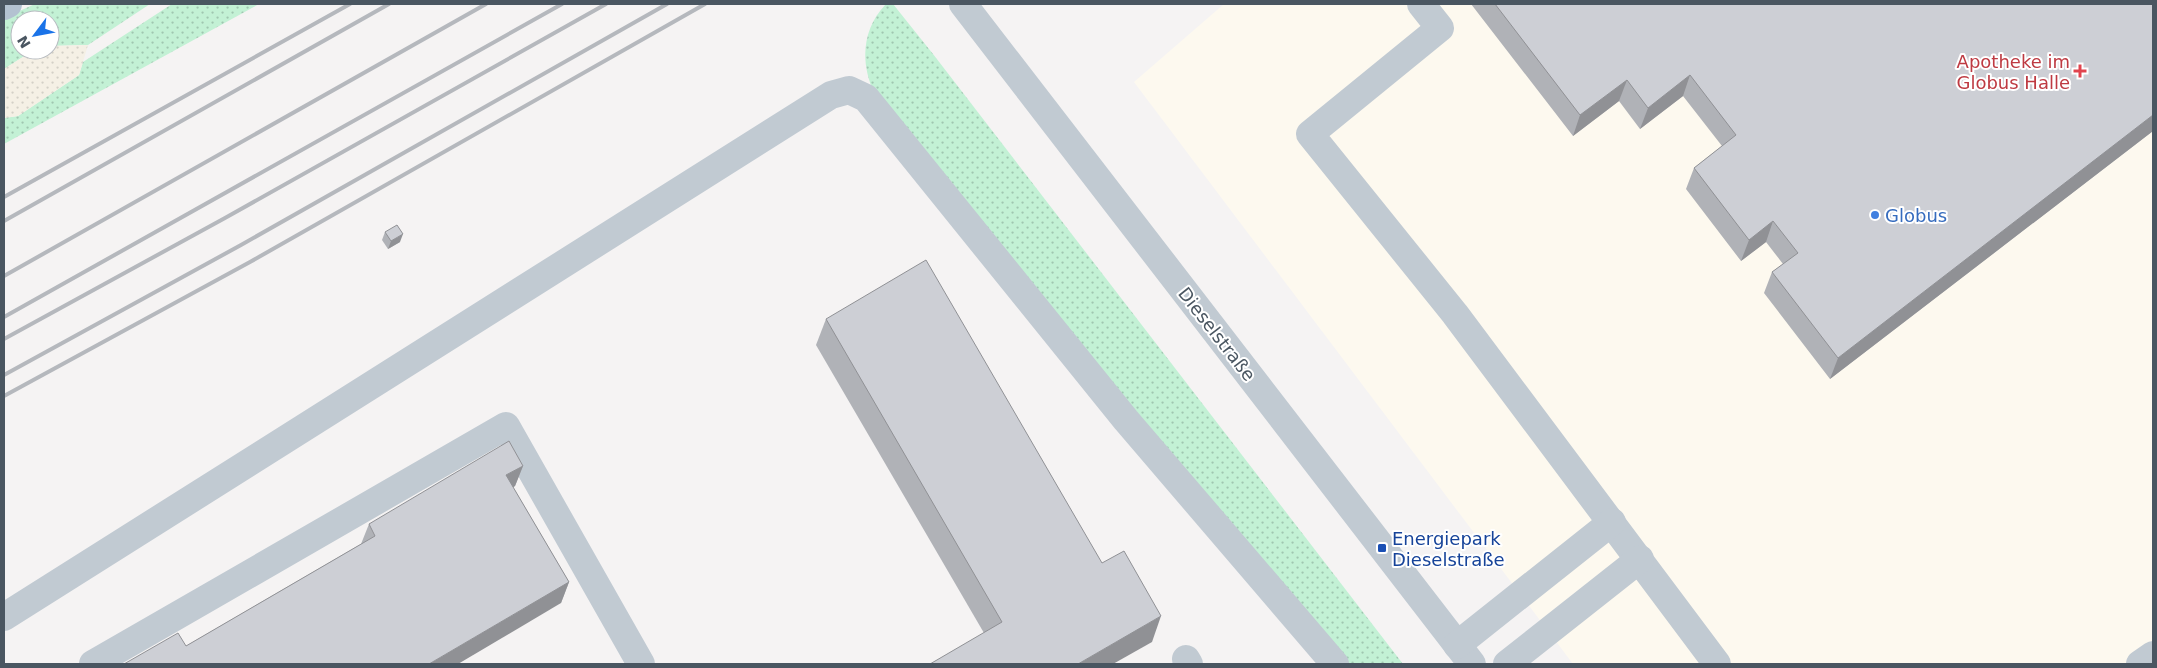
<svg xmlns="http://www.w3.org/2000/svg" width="2157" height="668" viewBox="0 0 2157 668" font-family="'DejaVu Sans',sans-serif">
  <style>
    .commercial { fill: #fdf9ef }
    .grass { fill: url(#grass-dots) }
    .sand { fill: url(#sand-dots) }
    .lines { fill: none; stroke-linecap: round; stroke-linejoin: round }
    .minor { stroke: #c1cad2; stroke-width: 28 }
    .major { stroke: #b3c2d1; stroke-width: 28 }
    .rail { stroke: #b5b8bd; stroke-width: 4 }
    .wall { fill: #b0b2b7 }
    .shaded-wall { fill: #909195 }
    .building { fill: #cdcfd5; stroke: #909195 }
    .health-dot { fill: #e0444e; stroke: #fff; stroke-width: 2 }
    .shop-dot { fill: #3f7fe0; stroke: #fff; stroke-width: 2 }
    .transit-dot { fill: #1a4fb4; stroke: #fff; stroke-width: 2 }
    .labels { text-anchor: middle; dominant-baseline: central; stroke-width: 4; stroke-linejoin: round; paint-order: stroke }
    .health-label { font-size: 18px; fill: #be3a42; stroke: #fff; text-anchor: end }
    .shop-label { font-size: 18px; fill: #366cbe; stroke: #fff; text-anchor: start }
    .street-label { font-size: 18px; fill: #4a5661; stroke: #fff }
    .transit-label { font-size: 18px; fill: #164399; stroke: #fff; text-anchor: start }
  </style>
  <defs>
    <pattern id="grass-dots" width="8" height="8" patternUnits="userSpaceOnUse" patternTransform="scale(1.25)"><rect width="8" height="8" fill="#c3f1d5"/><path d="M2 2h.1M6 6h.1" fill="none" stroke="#a0c6b0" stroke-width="1.8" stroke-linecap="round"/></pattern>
    <pattern id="sand-dots" width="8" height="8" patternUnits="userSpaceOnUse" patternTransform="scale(1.25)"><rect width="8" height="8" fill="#f5f0e5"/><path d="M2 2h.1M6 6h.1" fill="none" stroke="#d4d0c7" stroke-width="1.8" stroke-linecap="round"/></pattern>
  </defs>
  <rect width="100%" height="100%" fill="#f5f3f3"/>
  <path class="commercial" d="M 1224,4 L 2153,4 L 2153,664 L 1573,664 L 1134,82 Z"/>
  <g class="grass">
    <path d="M 35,4 L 150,4 L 88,45 L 50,46 L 50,20 L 20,20 L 20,50 L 34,50 L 4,69 L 4,18 Z"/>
    <path d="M 172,4 L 259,4 L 4,144 L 4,118 L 18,116 L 79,75 L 83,62 Z"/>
    <path d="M 886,4 L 893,4 L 933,54 L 1403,664 L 1343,664 L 874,93 C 860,62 862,29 886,4 Z"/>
  </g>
  <path class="sand" d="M 88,45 L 79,75 L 18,116 L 4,118 L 4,69 L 34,50 L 50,50 L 50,46 Z"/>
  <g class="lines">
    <g class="minor">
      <path d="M 963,4 L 1472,664"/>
      <path d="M 1421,4 L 1440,28 L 1310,134 L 1455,314 L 1717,664"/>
      <path d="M 4,617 L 831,95 L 849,90 L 866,98 L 1126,420 L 1335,664"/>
      <path d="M 1457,645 L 1612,522"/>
      <path d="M 1186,659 L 1189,664"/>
      <path d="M 93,664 L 506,426 L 641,664"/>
      <path d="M 1507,664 L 1640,559"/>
      <path d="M 2140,664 L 2153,655"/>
    </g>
    <path class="major" d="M 4,6 L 8,4"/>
    <g class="rail">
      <path d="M 4,197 L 350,4"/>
      <path d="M 4,221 L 389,4"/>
      <path d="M 4,276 L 486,4"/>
      <path d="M 4,317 L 562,4"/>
      <path d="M 4,339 L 225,218 L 606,4"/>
      <path d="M 4,375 L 241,245 L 667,4"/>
      <path d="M 4,396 L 250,262 L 705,4"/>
    </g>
  </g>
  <g class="wall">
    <path d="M 1471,4 L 2153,4 L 2153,131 L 1830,379 L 1764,293 L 1772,272 L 1783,264 L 1766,242 L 1741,261 L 1686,189 L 1694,168 L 1722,146 L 1683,96 L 1640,129 L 1619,101 L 1573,136 Z"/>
    <path d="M 385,232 L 400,242 L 388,249 L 382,240 Z"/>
    <path d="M 826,319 L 1102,563 L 1152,642 L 984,633 L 816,345 Z"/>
    <path d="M 523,466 L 515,486 L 513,487 L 569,582 L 561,603 L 186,646 L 361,544 L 369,524 Z"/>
  </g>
  <g class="shaded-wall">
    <path d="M 1690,75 L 1683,96 L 1640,129 L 1648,108 Z"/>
    <path d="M 1627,80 L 1619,101 L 1573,136 L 1580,115 Z"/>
    <path d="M 2153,115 L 2153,131 L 1830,379 L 1838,358 Z"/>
    <path d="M 1773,221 L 1766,242 L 1741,261 L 1749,240 Z"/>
    <path d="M 403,234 L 400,242 L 388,249 L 391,241 Z"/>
    <path d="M 523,466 L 515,486 L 499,496 L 506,475 Z"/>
    <path d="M 569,582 L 561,603 L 458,664 L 429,664 Z"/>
    <path d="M 1161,616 L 1152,642 L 1113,664 L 1078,664 Z"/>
  </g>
  <g class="building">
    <path d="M 1495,4 L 2153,4 L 2153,115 L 1838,358 L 1772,272 L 1798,253 L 1773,221 L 1749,240 L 1694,168 L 1736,135 L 1690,75 L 1648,108 L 1627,80 L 1580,115 Z"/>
    <path d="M 397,225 L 403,234 L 391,241 L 385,232 Z"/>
    <path d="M 926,260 L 1102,563 L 1124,551 L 1161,616 L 1078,664 L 930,664 L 1002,622 L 826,319 Z"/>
    <path d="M 509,441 L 523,466 L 506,475 L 569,582 L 429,664 L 124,664 L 178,633 L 186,646 L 375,536 L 369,524 Z"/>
  </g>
  <path class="health-dot" d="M2077.5 63.5h5v5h5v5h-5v5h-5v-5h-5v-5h5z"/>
  <circle class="shop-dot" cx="1875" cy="215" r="5"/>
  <rect class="transit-dot" x="1377" y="543" width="10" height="10" rx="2.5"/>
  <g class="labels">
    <g class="health-label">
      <text x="2070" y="61">Apotheke im<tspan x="2070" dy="21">Globus Halle</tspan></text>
    </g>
    <g class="shop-label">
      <text x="1885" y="215">Globus</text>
    </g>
    <g class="street-label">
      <text transform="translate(1217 334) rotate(52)">Dieselstraße</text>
    </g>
    <g class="transit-label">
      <text x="1392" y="538">Energiepark<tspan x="1392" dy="21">Dieselstraße</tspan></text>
    </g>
  </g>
  <rect width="2157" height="668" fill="none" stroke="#4a5661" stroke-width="10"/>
  <g transform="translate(35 35) rotate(238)"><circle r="24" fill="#ffffff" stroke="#b7bbc0"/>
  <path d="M0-4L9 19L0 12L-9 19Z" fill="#1a73e8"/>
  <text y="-8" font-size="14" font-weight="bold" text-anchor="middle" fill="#4a5661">N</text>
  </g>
</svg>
